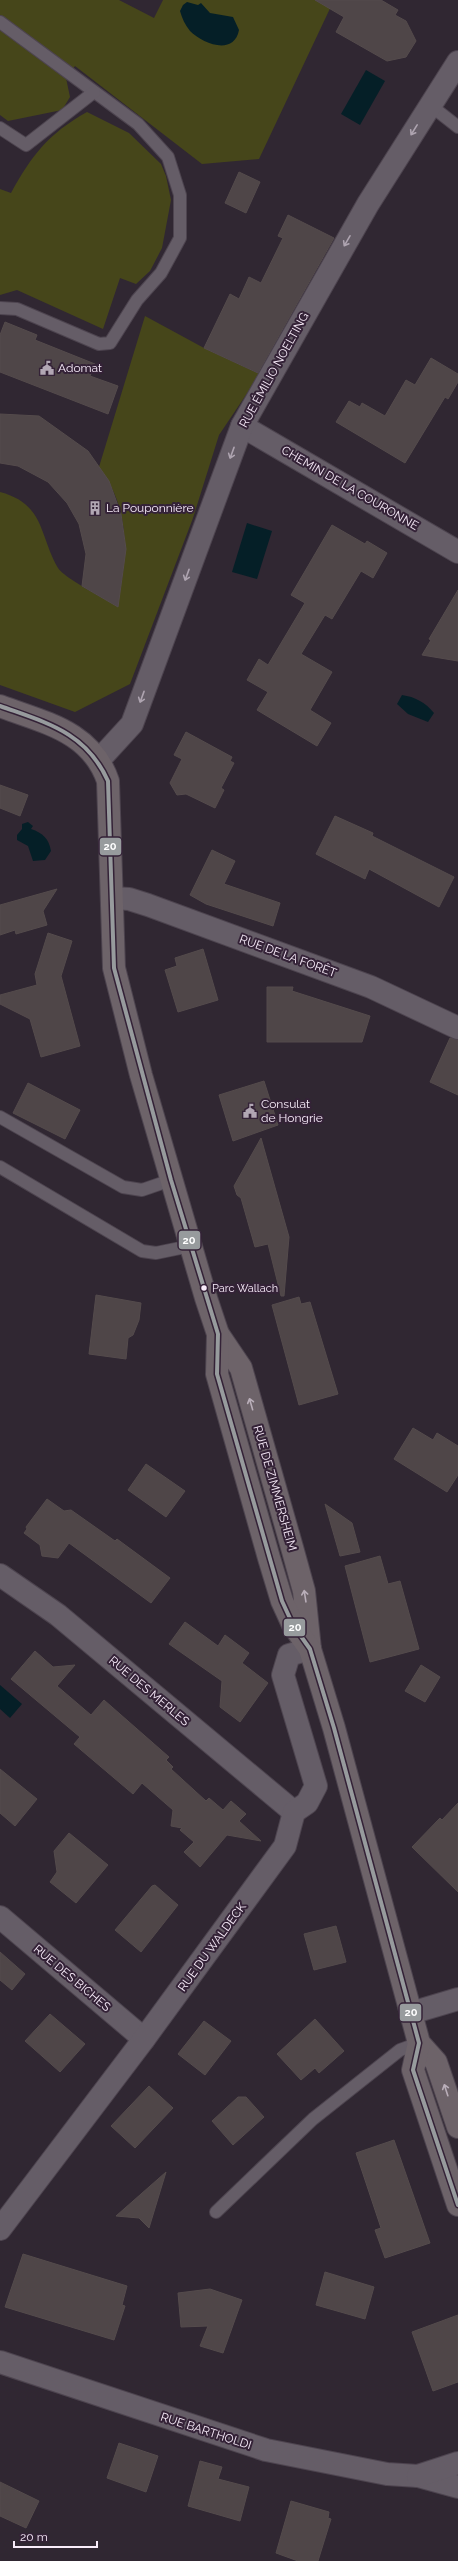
<svg xmlns="http://www.w3.org/2000/svg" width="458" height="2561" viewBox="0 0 458 2561" font-family="Raleway,sans-serif">
  <style>
    .green { fill: #46461a }
    .water { fill: #051f27 }
    .building { fill: #4f4648; stroke: #544b4c }
    .lines { fill: none; stroke-linecap: round; stroke-linejoin: round }
    .lane-casing { stroke: #4d444f; stroke-width: 14 }
    .street-casing { stroke: #4d444f; stroke-width: 24 }
    .secondary-casing { stroke: #4d444f; stroke-width: 24 }
    .lane { stroke: #655d67; stroke-width: 12 }
    .street { stroke: #655d67; stroke-width: 22 }
    .secondary { stroke: #6d6369; stroke-width: 22 }
    .bus-1-casing { stroke: #342237; stroke-width: 7 }
    .bus-1 { stroke: #979b9d; stroke-width: 4 }
    .oneway { stroke: #aea4b0 }
    .oneway2 { stroke: #b9aeb9 }
    .bus-dot { fill: #f8ecfa; stroke: #342237; stroke-width: 1.5 }
    .labels { text-anchor: middle; dominant-baseline: central; stroke-width: 4; stroke-linejoin: round; paint-order: stroke }
    .bus-label { font-size: 11px; fill: #f8ecfa; stroke: #342237; text-anchor: start }
    .poi-label { font-size: 12px; fill: #f8ecfa; stroke: #342237; text-anchor: start }
    .street-label { font-size: 12px; fill: #f8ecfa; stroke: #342237 }
    .line-badge { stroke: #342237; stroke-width: 1.5 }
    .badge-label { font-size: 11px; text-anchor: middle; font-weight: bold; fill: #fff }
  </style>
  <rect width="100%" height="100%" fill="#302732"/>
  <g class="green">
    <path d="M 0,0 L 119,0 L 154,18 L 163,0 L 334,0 L 259,159 L 202,164 L 75,66 L 66,78 L 70,97 L 62,110 L 8,121 L 0,115 Z"/>
    <path d="M 87,112 L 129,133 L 161,164 L 166,176 L 171,200 L 162,248 L 150,271 L 136,284 L 120,278 L 103,329 L 17,290 L 0,295 L 0,189 L 11,193 C 32,155 48,134 87,112 Z"/>
    <path d="M 145,316 L 204,348 L 260,374 L 219,435 L 193,518 L 130,684 L 75,712 L 0,685 L 0,492 C 45,504 39,535 58,568 C 64,578 105,599 117,606 C 128,556 131,510 99,467 Z"/>
  </g>
  <g class="water">
    <path d="M 187,2 L 198,5 L 201,3 L 210,13 L 233,17 L 239,30 C 234,56 203,44 190,31 C 185,25 182,18 180,11 L 183,5 Z"/>
    <path d="M 366,70 L 385,81 L 360,125 L 341,114 Z"/>
    <path d="M 247,523 L 272,531 L 257,579 L 232,572 Z"/>
    <path d="M 402,695 C 415,697 425,702 434,713 L 428,722 L 408,714 L 397,704 Z"/>
    <path d="M 28,822 L 33,826 L 31,829 C 43,833 49,839 51,851 L 45,860 L 33,861 L 28,846 L 17,840 L 17,835 L 22,829 L 22,824 Z"/>
    <path d="M 0,1685 L 22,1704 L 10,1718 L 0,1709 Z"/>
  </g>
  <g class="building">
    <path d="M 315,0 L 381,0 L 398,10 L 395,15 L 406,21 L 416,41 L 406,57 L 387,61 L 336,32 L 344,17 Z"/>
    <path d="M 239,172 L 260,182 L 246,213 L 225,203 Z"/>
    <path d="M 288,215 L 334,238 L 258,373 L 204,348 L 230,294 L 239,299 L 249,277 L 261,283 L 283,238 L 278,236 Z"/>
    <path d="M 5,322 L 37,335 L 35,340 L 95,364 L 90,376 L 118,386 L 108,414 L 0,372 L 0,335 Z"/>
    <path d="M 431,358 L 458,374 L 458,382 L 448,399 L 445,397 L 405,463 L 336,422 L 349,401 L 360,407 L 362,403 L 385,416 L 406,380 L 415,385 Z"/>
    <path d="M 0,414 L 39,416 L 88,451 L 109,481 L 121,514 L 126,549 L 118,607 L 82,586 L 86,554 L 79,524 L 67,503 L 48,482 L 18,466 L 0,463 Z"/>
    <path d="M 332,525 L 365,544 L 367,541 L 387,553 L 373,578 L 361,571 L 332,619 L 325,615 L 301,654 L 332,672 L 310,710 L 331,723 L 317,746 L 257,710 L 268,692 L 247,680 L 259,659 L 268,665 L 305,603 L 291,595 Z"/>
    <path d="M 458,590 L 458,661 L 422,655 L 431,640 L 429,639 Z"/>
    <path d="M 186,732 L 232,757 L 230,761 L 234,763 L 221,788 L 224,790 L 215,808 L 186,794 L 177,795 L 170,783 L 182,759 L 174,755 Z"/>
    <path d="M 0,785 L 28,795 L 20,816 L 0,808 Z"/>
    <path d="M 335,816 L 373,833 L 372,836 L 454,877 L 439,907 L 369,869 L 365,879 L 316,854 Z"/>
    <path d="M 212,850 L 235,861 L 224,884 L 280,903 L 273,926 L 206,904 L 190,895 Z"/>
    <path d="M 57,889 L 43,911 L 47,925 L 16,934 L 15,930 L 0,935 L 0,905 Z"/>
    <path d="M 48,933 L 72,941 L 61,976 L 80,1046 L 41,1057 L 30,1019 L 0,1004 L 0,995 L 37,985 L 35,974 Z"/>
    <path d="M 203,949 L 218,1000 L 178,1012 L 165,970 L 177,966 L 175,958 Z"/>
    <path d="M 267,987 L 293,987 L 292,991 L 370,1016 L 362,1042 L 267,1042 Z"/>
    <path d="M 450,1038 L 458,1040 L 458,1095 L 430,1082 Z"/>
    <path d="M 264,1081 L 278,1125 L 233,1141 L 219,1095 Z"/>
    <path d="M 28,1083 L 80,1110 L 65,1139 L 13,1113 Z"/>
    <path d="M 261,1138 L 289,1237 L 284,1296 L 281,1296 L 268,1244 L 255,1247 L 241,1198 L 237,1195 L 234,1186 Z"/>
    <path d="M 96,1295 L 141,1303 L 139,1320 L 133,1335 L 128,1338 L 126,1359 L 89,1354 Z"/>
    <path d="M 299,1297 L 301,1304 L 310,1302 L 338,1394 L 299,1405 L 272,1305 Z"/>
    <path d="M 413,1428 L 433,1440 L 437,1433 L 458,1446 L 458,1475 L 447,1492 L 394,1459 Z"/>
    <path d="M 146,1464 L 185,1491 L 166,1517 L 128,1490 Z"/>
    <path d="M 47,1499 L 64,1511 L 71,1510 L 115,1541 L 117,1539 L 170,1578 L 151,1603 L 69,1543 L 58,1558 L 42,1556 L 40,1545 L 24,1533 L 27,1529 L 26,1527 Z"/>
    <path d="M 325,1504 L 352,1523 L 360,1552 L 340,1556 Z"/>
    <path d="M 380,1556 L 388,1584 L 400,1581 L 419,1649 L 370,1662 L 345,1566 Z"/>
    <path d="M 185,1622 L 218,1646 L 225,1635 L 249,1653 L 242,1663 L 268,1683 L 240,1722 L 220,1707 L 222,1681 L 169,1644 Z"/>
    <path d="M 35,1651 L 53,1667 L 75,1665 L 57,1686 L 91,1715 L 104,1700 L 169,1757 L 166,1760 L 173,1767 L 171,1769 L 206,1801 L 209,1798 L 223,1810 L 231,1801 L 246,1814 L 239,1821 L 261,1841 L 227,1835 L 200,1867 L 184,1852 L 194,1842 L 180,1830 L 182,1828 L 171,1826 L 173,1810 L 142,1783 L 133,1794 L 74,1744 L 80,1737 L 11,1679 Z"/>
    <path d="M 421,1665 L 440,1677 L 425,1702 L 405,1691 Z"/>
    <path d="M 0,1769 L 37,1799 L 15,1826 L 0,1813 Z"/>
    <path d="M 458,1803 L 458,1892 L 412,1847 L 440,1818 L 442,1820 Z"/>
    <path d="M 69,1833 L 108,1865 L 76,1903 L 50,1882 L 57,1872 L 54,1851 Z"/>
    <path d="M 155,1885 L 178,1905 L 141,1952 L 115,1930 L 152,1886 Z"/>
    <path d="M 336,1926 L 346,1962 L 314,1970 L 304,1934 Z"/>
    <path d="M 0,1952 L 25,1974 L 12,1990 L 0,1980 Z"/>
    <path d="M 50,2014 L 85,2044 L 60,2072 L 25,2041 Z"/>
    <path d="M 315,2019 L 344,2051 L 319,2073 L 315,2068 L 301,2080 L 277,2054 Z"/>
    <path d="M 204,2021 L 231,2041 L 205,2075 L 178,2054 Z"/>
    <path d="M 149,2086 L 173,2108 L 135,2148 L 111,2126 Z"/>
    <path d="M 238,2097 L 246,2097 L 264,2117 L 233,2145 L 212,2121 Z"/>
    <path d="M 394,2140 L 430,2243 L 385,2258 L 375,2230 L 381,2228 L 356,2153 Z"/>
    <path d="M 166,2172 L 149,2228 L 139,2218 L 116,2216 Z"/>
    <path d="M 23,2254 L 127,2286 L 122,2305 L 125,2306 L 114,2340 L 5,2307 Z"/>
    <path d="M 325,2272 L 374,2287 L 365,2319 L 316,2305 Z"/>
    <path d="M 210,2289 L 242,2300 L 223,2353 L 200,2346 L 208,2326 L 181,2327 L 178,2293 Z"/>
    <path d="M 458,2315 L 458,2382 L 433,2391 L 412,2332 Z"/>
    <path d="M 119,2443 L 158,2456 L 146,2492 L 107,2478 Z"/>
    <path d="M 200,2461 L 222,2467 L 218,2479 L 249,2487 L 240,2521 L 188,2506 Z"/>
    <path d="M 0,2482 L 39,2501 L 26,2528 L 0,2516 Z"/>
    <path d="M 291,2501 L 329,2512 L 328,2518 L 331,2519 L 318,2561 L 298,2561 L 276,2553 Z"/>
  </g>
  <g class="lines">
    <defs>
      <g id="lane">
        <path d="M 0,22 L 138,124 L 168,157 L 180,195 L 180,238 L 161,273 L 137,300 L 110,343 L 99,344 L 17,309 L 0,308"/>
        <path d="M 430,105 L 458,127"/>
        <path d="M 0,128 L 26,145 L 94,92"/>
        <path d="M 0,1117 L 123,1187 L 142,1190 L 171,1180"/>
        <path d="M 0,1167 L 142,1251 L 156,1253 L 190,1246"/>
        <path d="M 216,2212 L 313,2119 L 400,2050 L 419,2043"/>
      </g>
      <g id="street">
        <path d="M 242,426 L 458,552"/>
        <path d="M 99,760 L 132,724 L 242,426 L 368,204 L 458,62"/>
        <path d="M 112,898 L 129,899 L 148,905 L 371,987 L 458,1028"/>
        <path d="M 0,1575 L 58,1615 L 294,1812"/>
        <path d="M 0,1917 L 144,2039"/>
        <path d="M 411,2013 L 458,1999"/>
        <path d="M 0,2229 L 144,2039 L 285,1846 L 294,1812 L 307,1803 L 316,1786 L 283,1675 L 289,1655 L 310,1649"/>
        <path d="M 0,2362 L 266,2450 L 387,2474 L 418,2476 L 458,2487"/>
        <path d="M 418,2476 L 458,2463"/>
      </g>
      <g id="secondary">
        <path d="M 0,706 C 45,723 91,731 108,781 L 114,968 L 141,1075 L 206,1298 L 218,1334 L 241,1368 L 293,1551 L 304,1591 L 310,1649 L 334,1728 L 419,2043 L 436,2062 L 458,2127"/>
        <path d="M 218,1334 L 217,1374 L 269,1558 L 282,1601 L 293,1625 L 310,1649"/>
        <path d="M 419,2043 L 413,2070 L 458,2205"/>
      </g>
    </defs>
    <use href="#lane" class="lane-casing"/>
    <use href="#street" class="street-casing"/>
    <use href="#secondary" class="secondary-casing"/>
    <use href="#lane" class="lane"/>
    <use href="#street" class="street"/>
    <use href="#secondary" class="secondary"/>
    <defs>
      <path id="bus-1" d="M 0,706 C 47,723 86,732 108,781 L 114,968 L 171,1180 L 218,1334 L 217,1374 L 282,1601 L 293,1625 L 310,1649 L 334,1728 L 419,2043 L 413,2070 L 458,2205"/>
    </defs>
    <use href="#bus-1" class="bus-1-casing"/>
    <use href="#bus-1" class="bus-1"/>
  </g>
  <defs><path id="oneway-shaft" d="M-6 0H5M1.5-3L5.5 0L1.5 3" fill="none" stroke-width="1.6" stroke-linecap="round" stroke-linejoin="round"/></defs>
  <g class="oneway">
    <use href="#oneway-shaft" transform="translate(414 130) rotate(122)"/>
    <use href="#oneway-shaft" transform="translate(347 241) rotate(120)"/>
    <use href="#oneway-shaft" transform="translate(232 453) rotate(110)"/>
    <use href="#oneway-shaft" transform="translate(187 575) rotate(110)"/>
    <use href="#oneway-shaft" transform="translate(142 697) rotate(110)"/>
  </g>
  <g class="oneway2">
    <use href="#oneway-shaft" transform="translate(251 1404) rotate(-106)"/>
    <use href="#oneway-shaft" transform="translate(305 1596) rotate(-99)"/>
    <use href="#oneway-shaft" transform="translate(446 2090) rotate(-108)"/>
  </g>
  <defs>
    <symbol id="civic-bare" viewBox="-9 -9 18 18"><path d="M-.6-6.5H3V-4.5H.6V-3L4-1V1h2V6H-6V1h2V-1L-.6-3ZM-1.2 2.5V6h2.4V2.5Z" fill="#b2a7b4" stroke="#342237" stroke-width="2.5" paint-order="stroke"/></symbol>
    <symbol id="building-bare" viewBox="-9 -9 18 18"><path d="M-4-6H4V6H1V3H-1V6H-4ZM-2.5-4.3h1.7v1.8h-1.7ZM.8-4.3h1.7v1.8H.8ZM-2.5-1h1.7V.8h-1.7ZM.8-1h1.7V.8H.8Z" fill="#b2a7b4" stroke="#342237" stroke-width="2.5" paint-order="stroke"/></symbol>
  </defs>
  <g fill-rule="evenodd">
    <use href="#civic-bare" x="37" y="358" width="20" height="20"/>
    <use href="#building-bare" x="85" y="498" width="20" height="20"/>
    <use href="#civic-bare" x="240" y="1101" width="20" height="20"/>
  </g>
  <circle class="bus-dot" cx="204" cy="1288" r="3.5"/>
  <g class="labels">
    <g class="bus-label">
      <text x="212" y="1288">Parc Wallach</text>
    </g>
    <g class="poi-label">
      <text x="58" y="368">Adomat</text>
      <text x="106" y="508">La Pouponnière</text>
      <text x="261" y="1104">Consulat<tspan x="261" dy="14">de Hongrie</tspan></text>
    </g>
    <g class="street-label">
      <text transform="translate(274 370) rotate(-61)">RUE ÉMILIO NOELTING</text>
      <text transform="translate(350 488) rotate(30)">CHEMIN DE LA COURONNE</text>
      <text transform="translate(288 956) rotate(20)">RUE DE LA FORÊT</text>
      <text transform="translate(275 1488) rotate(74)">RUE DE ZIMMERSHEIM</text>
      <text transform="translate(149 1691) rotate(40)">RUE DES MERLES</text>
      <text transform="translate(212 1947) rotate(-54)">RUE DU WALDECK</text>
      <text transform="translate(72 1978) rotate(40)">RUE DES BICHES</text>
      <text transform="translate(206 2431) rotate(18)">RUE BARTHOLDI</text>
    </g>
  </g>
  <g class="line-badge">
    <rect x="99" y="837" width="23" height="19" rx="4" fill="#979b9d"/>
    <rect x="178" y="1230" width="23" height="20" rx="4" fill="#979b9d"/>
    <rect x="283" y="1618" width="23" height="19" rx="4" fill="#979b9d"/>
    <rect x="399" y="2003" width="23" height="19" rx="4" fill="#979b9d"/>
  </g>
  <g class="badge-label">
    <text x="110" y="850">20</text>
    <text x="189" y="1244">20</text>
    <text x="295" y="1631">20</text>
    <text x="411" y="2016">20</text>
  </g>
  <path d="M14 2541v6h83v-6" fill="none" stroke="#f8ecfa" stroke-width="2"/>
  <text x="20" y="2541" font-size="12" fill="#f8ecfa" stroke="#342237" stroke-width="3" paint-order="stroke">20 m</text>
</svg>
